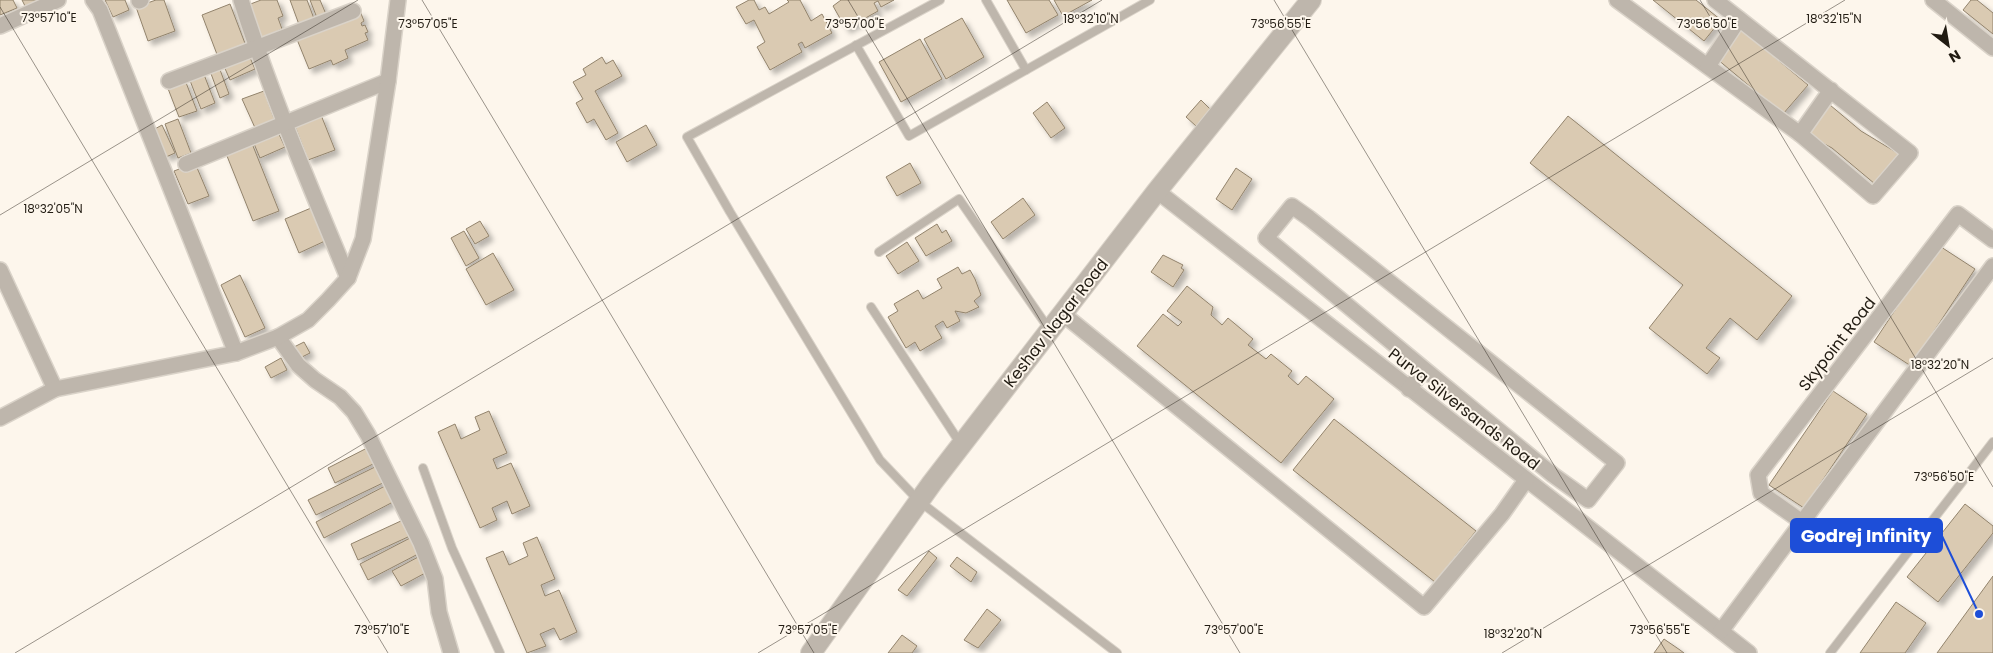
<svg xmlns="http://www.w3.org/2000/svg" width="1993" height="653" viewBox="0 0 1993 653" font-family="Poppins,sans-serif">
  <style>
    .building { fill: #dacab2; stroke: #92836c; filter: url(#shadow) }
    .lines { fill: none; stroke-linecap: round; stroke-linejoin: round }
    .service-casing { stroke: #dad3c9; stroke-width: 10 }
    .minor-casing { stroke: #dad3c9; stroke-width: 18 }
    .tertiary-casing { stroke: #dad3c9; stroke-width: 22 }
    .service { stroke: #beb6ac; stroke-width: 8 }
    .minor { stroke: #beb6ac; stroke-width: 15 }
    .tertiary { stroke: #beb6ac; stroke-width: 20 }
    .ticks { fill: none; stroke: #211b12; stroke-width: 1; stroke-opacity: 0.45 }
    .labels { text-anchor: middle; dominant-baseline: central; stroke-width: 4; stroke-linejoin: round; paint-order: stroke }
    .street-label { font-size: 16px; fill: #211b12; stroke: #fdf6ec }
    .ticks-label { font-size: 12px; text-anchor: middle; fill: #211b12; stroke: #fdf6ec; stroke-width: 4; stroke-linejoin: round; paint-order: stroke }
    .leader { fill: none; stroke: #1d4ed8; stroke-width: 2 }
    .callout-dot { fill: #1d4ed8; stroke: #fdf6ec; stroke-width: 2 }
    .callout { fill: #1d4ed8; stroke: #1d4ed8; stroke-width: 2 }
    .callout-label { font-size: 18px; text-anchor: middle; font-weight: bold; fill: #fff }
  </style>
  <defs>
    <filter id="shadow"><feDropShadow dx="4.5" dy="4.5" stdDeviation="2.5" flood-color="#0004"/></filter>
  </defs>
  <rect width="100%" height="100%" fill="#fdf6ec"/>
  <g class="building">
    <path d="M 0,0 L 13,0 L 17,8 L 0,15 Z"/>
    <path d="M 22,0 L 49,0 L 27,10 Z"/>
    <path d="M 105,0 L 125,0 L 129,10 L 113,17 Z"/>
    <path d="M 156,0 L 164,0 L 175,31 L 148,41 L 136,7 Z"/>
    <path d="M 261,0 L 277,0 L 283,16 L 278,18 L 282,29 L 262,38 L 248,5 Z"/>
    <path d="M 290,0 L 307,0 L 316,24 L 301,30 Z"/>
    <path d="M 310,0 L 320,0 L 328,19 L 319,23 Z"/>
    <path d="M 749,0 L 754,0 L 759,10 L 765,7 L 769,14 L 789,2 L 787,0 L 800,0 L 811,21 L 822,14 L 832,33 L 805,48 L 802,42 L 798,44 L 802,52 L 770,70 L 757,47 L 765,42 L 754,20 L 746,24 L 736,7 Z"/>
    <path d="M 841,0 L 894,0 L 881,7 L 878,1 L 874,3 L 878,11 L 846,29 L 833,6 Z"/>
    <path d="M 1007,0 L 1049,0 L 1058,15 L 1026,33 Z"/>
    <path d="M 1054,0 L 1092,0 L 1063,16 Z"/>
    <path d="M 1653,0 L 1696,0 L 1721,20 L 1704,41 Z"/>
    <path d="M 1971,0 L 1977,0 L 1993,13 L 1993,34 L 1963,10 Z"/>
    <path d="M 230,4 L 246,46 L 218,57 L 202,15 Z"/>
    <path d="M 360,11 L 364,21 L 361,23 L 362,26 L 365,25 L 368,32 L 365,33 L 368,40 L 345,50 L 348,58 L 333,65 L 331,60 L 309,69 L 296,37 Z"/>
    <path d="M 962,18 L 984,57 L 946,79 L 924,39 Z"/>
    <path d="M 1742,30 L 1808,85 L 1783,114 L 1717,59 Z"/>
    <path d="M 920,39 L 942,79 L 901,102 L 879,62 Z"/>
    <path d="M 248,53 L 255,69 L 230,80 L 223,64 Z"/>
    <path d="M 602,57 L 606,64 L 613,60 L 622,76 L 595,91 L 618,133 L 606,140 L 594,119 L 587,123 L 576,103 L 583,99 L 573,82 L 586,75 L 583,69 Z"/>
    <path d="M 219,67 L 229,94 L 220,98 L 210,71 Z"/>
    <path d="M 203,72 L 215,103 L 201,109 L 189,78 Z"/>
    <path d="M 185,80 L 197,111 L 179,117 L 167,86 Z"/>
    <path d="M 264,91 L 275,121 L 256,130 L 242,99 Z"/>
    <path d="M 1201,100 L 1211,110 L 1196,126 L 1186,117 Z"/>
    <path d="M 1047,102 L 1065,128 L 1051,138 L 1033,113 Z"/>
    <path d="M 1830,105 L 1861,131 L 1899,154 L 1875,184 L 1832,148 L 1806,134 Z"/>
    <path d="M 321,115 L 335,150 L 308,160 L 295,126 Z"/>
    <path d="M 1568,116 L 1792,296 L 1757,340 L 1730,318 L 1706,348 L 1720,358 L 1707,374 L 1649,328 L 1683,285 L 1530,163 Z"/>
    <path d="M 178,119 L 191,153 L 178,158 L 165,124 Z"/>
    <path d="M 162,125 L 175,153 L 166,157 L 153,130 Z"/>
    <path d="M 646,125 L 657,145 L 627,162 L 616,142 Z"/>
    <path d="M 276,128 L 285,147 L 260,158 L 252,139 Z"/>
    <path d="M 251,141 L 279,211 L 253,221 L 225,151 Z"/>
    <path d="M 195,163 L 209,196 L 188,204 L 174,171 Z"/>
    <path d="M 910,163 L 921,183 L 897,196 L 886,177 Z"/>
    <path d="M 1236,168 L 1252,179 L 1232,210 L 1216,199 Z"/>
    <path d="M 1023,198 L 1035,215 L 1003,239 L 991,222 Z"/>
    <path d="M 311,208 L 325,241 L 299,253 L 285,219 Z"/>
    <path d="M 480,221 L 489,236 L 475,244 L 466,229 Z"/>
    <path d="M 937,224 L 942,233 L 946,230 L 952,241 L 926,256 L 915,238 Z"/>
    <path d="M 464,231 L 479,258 L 466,266 L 451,238 Z"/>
    <path d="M 907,242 L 919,261 L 898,274 L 886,256 Z"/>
    <path d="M 1938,245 L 1975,269 L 1911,366 L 1874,342 Z"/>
    <path d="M 493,253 L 514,290 L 486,305 L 466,269 Z"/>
    <path d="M 1163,255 L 1183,265 L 1181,268 L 1184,270 L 1173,287 L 1151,272 Z"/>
    <path d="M 958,267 L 962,274 L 970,270 L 975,279 L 981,295 L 974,301 L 979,307 L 966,313 L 955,311 L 960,321 L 947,328 L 943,321 L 935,326 L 942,338 L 920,351 L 915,342 L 906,348 L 888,317 L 898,311 L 894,304 L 918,290 L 923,299 L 942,288 L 937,279 Z"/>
    <path d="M 240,275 L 265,328 L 245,337 L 221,285 Z"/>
    <path d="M 1187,286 L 1213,307 L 1211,315 L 1222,325 L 1228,318 L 1253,339 L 1248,345 L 1266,359 L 1271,354 L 1292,371 L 1288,376 L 1298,385 L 1306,376 L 1334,399 L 1281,463 L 1137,346 L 1163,314 L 1178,326 L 1182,322 L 1167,311 Z"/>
    <path d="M 304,342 L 310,353 L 296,360 L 290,349 Z"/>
    <path d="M 281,358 L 287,370 L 271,378 L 265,367 Z"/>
    <path d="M 1833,391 L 1867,414 L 1804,508 L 1769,485 Z"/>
    <path d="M 489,411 L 507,453 L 493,459 L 497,469 L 511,463 L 530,506 L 512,514 L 507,501 L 492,508 L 497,520 L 480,528 L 438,432 L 455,424 L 461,439 L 480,430 L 475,417 Z"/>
    <path d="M 1334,419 L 1476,531 L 1435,582 L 1293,470 Z"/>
    <path d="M 371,446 L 379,461 L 335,483 L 328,468 Z"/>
    <path d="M 379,465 L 387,481 L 316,515 L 308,500 Z"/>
    <path d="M 385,486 L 393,502 L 324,538 L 316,522 Z"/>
    <path d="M 1965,504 L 1993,526 L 1993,533 L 1938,602 L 1907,577 Z"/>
    <path d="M 403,520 L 410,536 L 358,560 L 351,544 Z"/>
    <path d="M 412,537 L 420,553 L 368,580 L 360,564 Z"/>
    <path d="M 537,537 L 555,579 L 541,585 L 545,596 L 559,590 L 577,632 L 560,640 L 554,628 L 540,634 L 546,646 L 527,653 L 486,558 L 503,551 L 509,565 L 528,556 L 523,543 Z"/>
    <path d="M 929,551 L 937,558 L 907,596 L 898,590 Z"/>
    <path d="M 420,556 L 429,571 L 401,586 L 392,571 Z"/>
    <path d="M 957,557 L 977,572 L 971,582 L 950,566 Z"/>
    <path d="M 1993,576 L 1993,653 L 1937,653 Z"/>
    <path d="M 1896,602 L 1926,623 L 1905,653 L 1860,653 Z"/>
    <path d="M 987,609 L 1001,620 L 978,648 L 964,640 Z"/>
    <path d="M 902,635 L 917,646 L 912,653 L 888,653 Z"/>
    <path d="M 1664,639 L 1680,650 L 1684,653 L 1654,653 Z"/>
  </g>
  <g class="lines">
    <defs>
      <g id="service">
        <path d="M 940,0 L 687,137 L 730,212 L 880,460 L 919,501 L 1117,653"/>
        <path d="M 986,0 L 1026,70"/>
        <path d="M 856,45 L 909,136 L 1150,0"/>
        <path d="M 879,252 L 959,199 L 1049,329"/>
        <path d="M 871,307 L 960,443"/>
        <path d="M 423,468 L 452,548 L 500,653"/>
        <path d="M 1830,653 L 1993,442"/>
      </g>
      <g id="minor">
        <path d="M 93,0 L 100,10 L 236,353"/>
        <path d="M 241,0 C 271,95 310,186 348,278"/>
        <path d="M 1617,0 L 1800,134"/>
        <path d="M 1715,0 L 1910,153 L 1873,196 L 1800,134 L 1831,90"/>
        <path d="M 1933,0 L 1993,48"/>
        <path d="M 139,1 L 141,0"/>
        <path d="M 0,26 L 58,0"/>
        <path d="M 1708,66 L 1739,19"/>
        <path d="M 169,81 L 353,11"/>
        <path d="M 186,164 L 388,81"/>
        <path d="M 1157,191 L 1749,653"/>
        <path d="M 0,270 L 55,389"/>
        <path d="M 1063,314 L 1424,607 L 1502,514 L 1526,480"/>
        <path d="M 278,337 L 298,365 L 315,380 L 340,397 L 354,412 L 368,435 L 421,543 L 435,579 L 439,612 L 451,653"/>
        <path d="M 1409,389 L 1424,369 L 1553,475 L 1588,500 L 1617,463 L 1309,218 L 1292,206 L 1266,238 L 1424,369"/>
        <path d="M 0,418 L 55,389 L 236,353 L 278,337 L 308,320 L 328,300 L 348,278 L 363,239 L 388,81 L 398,0"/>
        <path d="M 1802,522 L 1761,493 L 1758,475 L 1958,214 L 1993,240"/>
        <path d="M 1721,631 L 1993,266"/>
      </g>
      <path id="tertiary" d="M 811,653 L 932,483 L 1157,191 L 1311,0"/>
    </defs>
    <use href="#service" class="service-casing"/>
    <use href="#minor" class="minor-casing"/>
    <use href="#tertiary" class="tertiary-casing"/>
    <use href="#service" class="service"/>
    <use href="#minor" class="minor"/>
    <use href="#tertiary" class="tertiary"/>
  </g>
  <path class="ticks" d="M 422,0 L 814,653M 848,0 L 1240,653M 1274,0 L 1667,653M 1700,0 L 1993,487M 0,7 L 388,653M 0,215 L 358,0M 15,653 L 1102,0M 758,653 L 1845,0M 1502,653 L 1993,358"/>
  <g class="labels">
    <g class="street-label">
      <text transform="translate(1056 323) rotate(-52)">Keshav Nagar Road</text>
      <text transform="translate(1837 344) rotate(-52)">Skypoint Road</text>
      <text transform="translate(1464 409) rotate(38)">Purva Silversands Road</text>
    </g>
  </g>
  <g class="ticks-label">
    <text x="49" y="22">73°57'10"E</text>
    <text x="1834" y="23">18°32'15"N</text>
    <text x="1091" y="23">18°32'10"N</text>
    <text x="428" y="28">73°57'05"E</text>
    <text x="855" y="28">73°57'00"E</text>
    <text x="1707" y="28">73°56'50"E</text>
    <text x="1281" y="28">73°56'55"E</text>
    <text x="53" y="213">18°32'05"N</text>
    <text x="1940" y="369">18°32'20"N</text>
    <text x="1944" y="481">73°56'50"E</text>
    <text x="382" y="634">73°57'10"E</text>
    <text x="808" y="634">73°57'05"E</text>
    <text x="1234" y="634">73°57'00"E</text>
    <text x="1660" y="634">73°56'55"E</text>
    <text x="1513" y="638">18°32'20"N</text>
  </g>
  <path class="leader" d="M1979 614L1942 536"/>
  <circle class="callout-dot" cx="1979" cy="614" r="5"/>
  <rect class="callout" x="1791" y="519" width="151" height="33" rx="5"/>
  <g class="callout-label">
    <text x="1866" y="542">Godrej Infinity</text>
  </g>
  <g transform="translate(1948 45) rotate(149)" stroke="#fdf6ec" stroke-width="4" paint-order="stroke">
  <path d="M0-4L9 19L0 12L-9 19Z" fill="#211b12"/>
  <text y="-8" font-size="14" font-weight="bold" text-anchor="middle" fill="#211b12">N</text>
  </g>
</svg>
